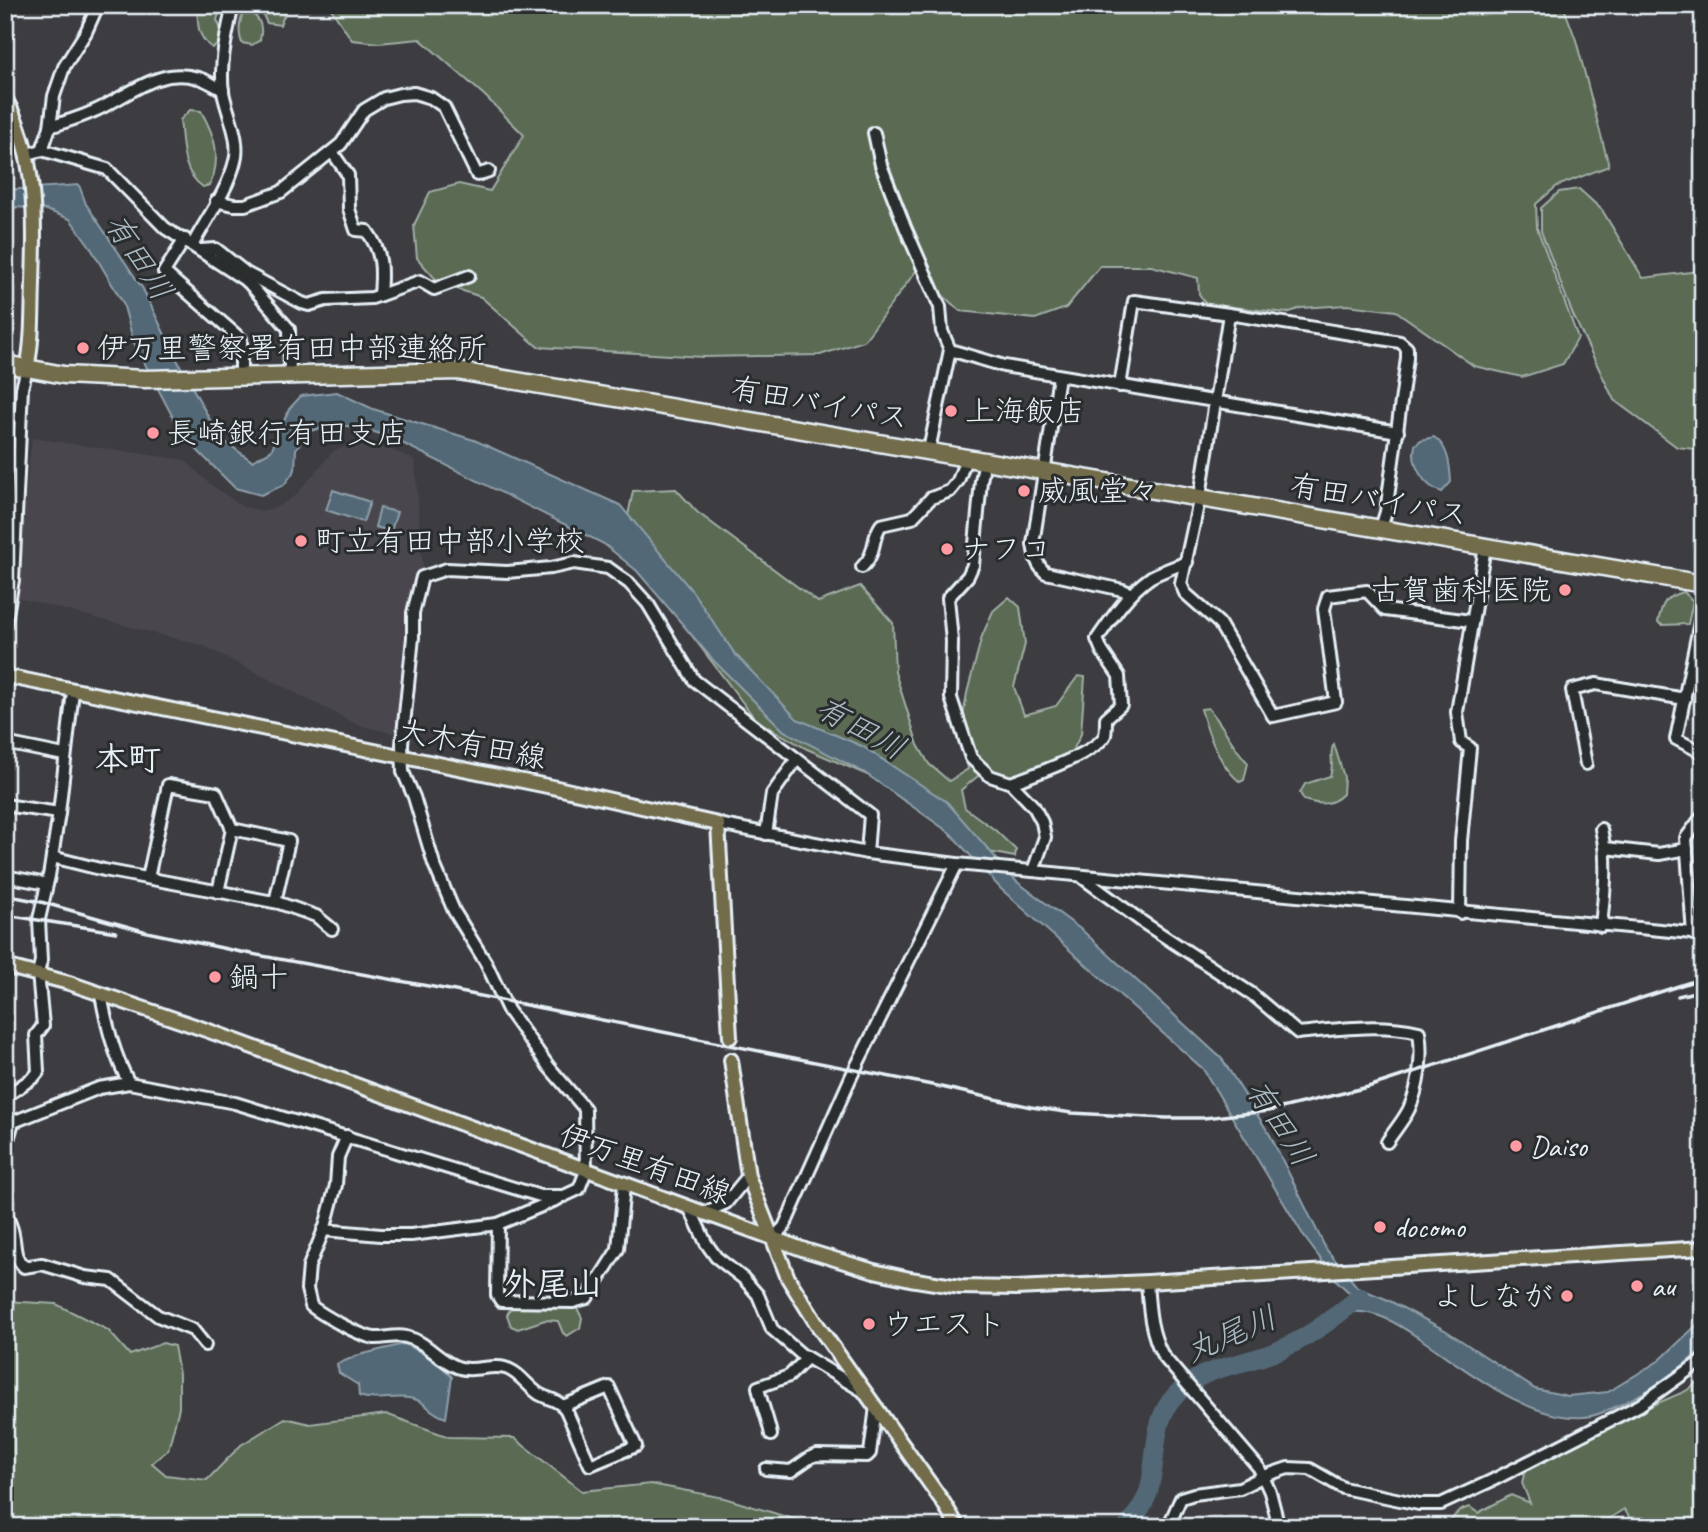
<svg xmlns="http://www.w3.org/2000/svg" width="1708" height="1532" viewBox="0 0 1708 1532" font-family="Caveat,'Klee One',sans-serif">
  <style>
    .built { fill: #4a464e }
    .green { fill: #5a6a53; stroke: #a1aea6; stroke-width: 2 }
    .water { fill: #526876; stroke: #8e9faa; stroke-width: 2 }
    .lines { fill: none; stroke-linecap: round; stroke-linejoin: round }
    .stream { stroke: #8e9faa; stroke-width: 3.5 }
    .river { stroke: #526876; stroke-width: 19 }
    .major-tunnel { stroke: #57575c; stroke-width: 12; stroke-dasharray: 12 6; stroke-linecap: butt }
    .minor-casing { stroke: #e8f1f8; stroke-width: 16 }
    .major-casing { stroke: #e8f1f8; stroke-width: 18 }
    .highway-casing { stroke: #e8f1f8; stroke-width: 21 }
    .minor { stroke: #2a2d2e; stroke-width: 10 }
    .major { stroke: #726c4b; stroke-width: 12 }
    .highway { stroke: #726c4b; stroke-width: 16 }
    .rail { stroke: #e8f1f8; stroke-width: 3.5 }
    .poi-dot { fill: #ff9aa2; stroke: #2a2d2e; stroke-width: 2.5 }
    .labels { text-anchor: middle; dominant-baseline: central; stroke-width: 6; stroke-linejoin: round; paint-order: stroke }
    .poi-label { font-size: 30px; fill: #e8f1f8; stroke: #2a2d2e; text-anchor: start }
    .street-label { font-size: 30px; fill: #e8f1f8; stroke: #2a2d2e }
    .water-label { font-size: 32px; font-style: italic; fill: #acbac4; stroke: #2a2d2e }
    .quarter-label { font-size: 33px; font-weight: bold; fill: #e8f1f8; stroke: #2a2d2e }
  </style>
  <rect width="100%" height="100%" fill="#3d3c41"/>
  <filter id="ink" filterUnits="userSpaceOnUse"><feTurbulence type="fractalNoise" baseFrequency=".0143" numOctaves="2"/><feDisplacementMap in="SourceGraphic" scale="14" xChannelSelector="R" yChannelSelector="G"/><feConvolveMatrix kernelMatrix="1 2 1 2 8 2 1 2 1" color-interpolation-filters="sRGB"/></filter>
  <g filter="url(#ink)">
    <path class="built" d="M 32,438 L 185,460 L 209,483 L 243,507 L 265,511 L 279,506 L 296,495 L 333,451 L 358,442 L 378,444 L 415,460 L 423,571 L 405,630 L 396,734 L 358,725 L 204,646 L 15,597 Z"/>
    <g class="green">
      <path d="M 198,5 L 222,5 L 217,20 L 222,32 L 220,44 L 212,48 C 197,37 197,23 198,5 Z"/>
      <path d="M 258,5 L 284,5 L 286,11 L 280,25 L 267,23 Z"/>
      <path d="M 1563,5 L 1576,40 L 1609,166 L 1557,186 L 1536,204 L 1537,228 L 1578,338 L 1563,364 L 1522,377 L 1474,366 L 1396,311 L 1347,305 L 1301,308 L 1287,313 L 1206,304 L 1199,294 L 1198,278 L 1151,266 L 1100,266 L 1066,308 L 1035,319 L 960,311 L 916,271 L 864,341 L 820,355 L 703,357 L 538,347 L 481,297 L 439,283 L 417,258 L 414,225 L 430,192 L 459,184 L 490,191 L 524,135 L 484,95 L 420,39 L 379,43 L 352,40 L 329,6 Z"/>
      <path d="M 247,6 C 258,19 264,23 260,40 L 252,45 L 242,43 C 237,31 240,16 247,6 Z"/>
      <path d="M 190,110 L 201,111 C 215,136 222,157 210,185 L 203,187 C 181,172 183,144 180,120 Z"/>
      <path d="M 1579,189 L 1602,210 L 1643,278 L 1699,271 L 1703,275 L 1703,450 L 1677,447 L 1614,400 L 1573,315 L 1541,231 L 1541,208 L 1559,192 Z"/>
      <path d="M 676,489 L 697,512 L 818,602 L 860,586 L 893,623 L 895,672 L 918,745 L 929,764 L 949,781 L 968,769 L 961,729 L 967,693 L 982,636 L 993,611 L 1009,597 L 1020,607 L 1025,644 L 1014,687 L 1024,715 L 1056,706 L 1078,676 L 1085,677 L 1081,734 L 1066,764 L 1019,786 L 978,776 L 961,790 L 965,808 L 995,830 L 1016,850 L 1015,857 L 989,852 L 927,800 L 903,800 L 872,777 L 807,749 L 756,720 L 655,587 L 623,540 L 633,491 Z"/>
      <path d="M 1684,592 L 1693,601 L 1688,624 L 1662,625 L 1658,622 C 1662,603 1665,596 1684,592 Z"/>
      <path d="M 1208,708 C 1224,725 1232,747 1248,763 L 1244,780 L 1240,782 C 1219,765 1208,735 1201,709 Z"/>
      <path d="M 1334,744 L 1344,777 L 1343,794 C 1331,806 1319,805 1304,800 L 1300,793 L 1305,784 L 1330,776 C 1335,764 1328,753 1334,744 Z"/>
      <path d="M 5,1301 L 56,1304 L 108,1330 L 130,1355 L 163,1343 L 174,1346 L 179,1374 L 179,1408 L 168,1450 L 152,1463 L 166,1475 L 207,1480 L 241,1445 L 285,1418 L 310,1424 L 386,1414 L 449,1437 L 514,1438 L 582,1491 L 651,1484 L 724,1498 L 820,1527 L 5,1527 Z"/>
      <path d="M 521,1305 L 555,1305 L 577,1308 L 582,1318 L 580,1328 L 567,1336 L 563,1333 L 558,1321 L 545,1320 L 518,1329 L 511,1326 L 507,1315 L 511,1307 Z"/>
      <path d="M 1703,1378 L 1703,1527 L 1636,1527 L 1624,1509 L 1596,1527 L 1448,1527 C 1451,1517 1460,1509 1470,1507 L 1478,1513 L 1511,1495 L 1530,1503 L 1522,1483 L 1526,1466 L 1600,1428 L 1686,1391 Z"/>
    </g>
    <g class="water">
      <path d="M 79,185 L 86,204 L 143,289 L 175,356 L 220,438 L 252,461 L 271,451 L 289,409 L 301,396 L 337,392 L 373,409 L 474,440 L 620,505 L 693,592 L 735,654 L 797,719 L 862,746 L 947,802 L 1016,881 L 1083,931 L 1222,1059 L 1270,1135 L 1326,1249 L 1358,1288 L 1386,1299 L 1445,1330 L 1535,1389 L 1568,1396 L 1608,1392 L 1660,1360 L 1703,1319 L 1703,1348 C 1691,1358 1679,1370 1666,1379 C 1649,1390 1604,1416 1584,1417 C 1527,1421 1465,1368 1419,1338 C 1399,1325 1376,1309 1351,1312 L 1351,1302 L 1354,1297 L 1337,1281 L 1305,1238 L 1203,1069 L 1001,889 L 950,833 L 865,773 L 784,731 L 713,660 L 637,571 L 604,544 L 390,437 L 358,427 L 334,425 L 310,431 L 296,449 L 295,470 L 284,485 L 261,495 L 235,488 L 198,451 L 178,427 L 134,343 L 123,303 L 89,245 L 70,219 L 46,210 L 17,207 L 5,214 L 5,190 Z"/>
      <path d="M 1434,437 C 1449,447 1450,466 1451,482 L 1442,492 C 1424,487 1410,464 1415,445 L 1421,440 Z"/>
      <path d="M 333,490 L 370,502 L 363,522 L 326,510 Z"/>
      <path d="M 380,508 L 397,512 L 391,531 L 375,527 Z"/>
      <path d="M 404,1344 C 423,1352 438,1361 452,1377 L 446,1418 C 429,1413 427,1403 417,1400 C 398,1393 378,1403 359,1396 L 358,1385 L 339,1373 L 337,1364 L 359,1355 Z"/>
    </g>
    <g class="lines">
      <path class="stream" d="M 5,12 L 8,5"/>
      <path class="river" d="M 1127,1527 C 1136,1516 1145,1504 1149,1490 C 1157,1461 1152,1427 1170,1402 C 1200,1362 1244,1368 1284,1348 C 1312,1335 1336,1316 1360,1297"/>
      <path class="major-tunnel" d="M 730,1037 L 731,1060"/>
      <defs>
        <g id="minor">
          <path d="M 50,127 C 64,122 79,118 92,112 C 128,97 157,66 198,78 C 207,80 215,86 223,90"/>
          <path d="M 874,133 L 881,165 L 905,227 L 940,307 L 942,331 L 950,350 L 929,450"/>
          <path d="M 42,150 L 50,127 L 54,96 L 64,67 L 86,32 L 98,5"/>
          <path d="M 332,152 L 348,175 L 349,209 L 356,230 L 367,231 C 383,253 382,270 380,295"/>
          <path d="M 28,154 L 42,150 L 107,169 L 165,228 L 248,282 L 289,329 L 290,374"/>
          <path d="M 216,201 L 234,205 L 245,205 L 281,192 L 341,144 L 364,110 L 384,98 L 400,94 L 414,93 L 431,98 L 444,107 L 477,175 L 489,171"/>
          <path d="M 185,239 L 164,272 L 241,339 L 241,376"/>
          <path d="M 193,244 C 207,218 228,190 235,161 C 241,139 227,114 223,92 C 219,64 227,32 233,5"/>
          <path d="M 201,250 L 216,249 L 246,273 L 302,303 L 309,305 L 326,300 L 372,298 L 420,281 L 434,289 L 469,276"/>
          <path d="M 1229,314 L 1200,496 L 1181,584 L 1185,593 L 1219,623 L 1273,716 L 1336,702 L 1324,609 L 1328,596 L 1367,591 L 1385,610 L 1471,621"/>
          <path d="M 950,350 L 1004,366 L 1398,432"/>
          <path d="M 1059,376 L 1033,544 C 1035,556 1036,565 1046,573 L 1123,590 L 1131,594"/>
          <path d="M 1120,386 L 1134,301 L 1229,314 L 1400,342 L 1407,348 L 1407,358 L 1386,512 L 1381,528"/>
          <path d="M 985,460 L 981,481 L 973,565 L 968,576 L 948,598 L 952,641 L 951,698 L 971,758 L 990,776 L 1011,783 L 1034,807 L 1042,822 L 1045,837 L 1033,871"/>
          <path d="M 862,567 C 877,553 871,539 881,525 L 912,518 L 931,498 L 950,491 L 958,481 L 967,456"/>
          <path d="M 1703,607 L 1676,739 L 1703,753"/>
          <path d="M 5,626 L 13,580 L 22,388 L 27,369"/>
          <path d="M 5,743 L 64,755"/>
          <path d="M 1586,764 L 1572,690 L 1596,684 L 1685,699"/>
          <path d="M 1011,783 C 1030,776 1097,753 1105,735 C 1106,731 1106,723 1106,718 L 1121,705 L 1119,676 L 1102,651 L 1097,639 C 1113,616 1128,593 1151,577 C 1162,571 1175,567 1187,562"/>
          <path d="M 5,805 L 59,813"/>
          <path d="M 718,824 L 867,853 L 957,864 L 1703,934"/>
          <path d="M 766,834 L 772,794 L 797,759"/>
          <path d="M 1605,848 L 1659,854 L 1687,849"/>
          <path d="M 52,857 L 104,870 L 279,903 L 316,916 L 332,929"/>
          <path d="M 5,876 L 47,884"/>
          <path d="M 148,878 L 168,785 L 216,793 L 232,829 L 289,841 L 275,902"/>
          <path d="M 1083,878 L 1144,923 L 1252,994 L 1298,1033 C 1338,1029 1380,1023 1419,1032 C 1423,1056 1419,1087 1409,1109 C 1403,1121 1394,1131 1387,1142"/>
          <path d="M 218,892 L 232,829"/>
          <path d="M 1460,913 L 1461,841 L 1470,748 L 1461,742 L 1457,712 L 1485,547"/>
          <path d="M 1601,926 C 1604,894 1609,862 1601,829"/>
          <path d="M 1693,934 L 1686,838 L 1703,815"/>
          <path d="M 101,995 C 107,1026 114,1055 129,1083"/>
          <path d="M 5,1097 L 34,1077 L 38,1072 L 36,1035 L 43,1026 L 38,973 L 41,961 L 39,919 L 49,876 L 59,813 L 73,691"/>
          <path d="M 347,1136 L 338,1157 L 336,1185 L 325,1227 L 309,1266 L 307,1289 L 311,1306 C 324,1316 358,1335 374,1338 C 384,1339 395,1334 406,1337 C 426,1341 438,1360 457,1367 C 472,1373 490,1364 505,1368 C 518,1371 528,1387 539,1394 C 550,1400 559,1400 566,1410 L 590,1465 L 636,1446 L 609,1387 L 563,1406"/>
          <path d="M 5,1150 L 13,1122 L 99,1088 L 129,1083 L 235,1103 L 540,1196 L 564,1196 L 579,1189 L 586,1171 L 585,1109 L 549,1067 L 508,1010 L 486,963 L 454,911 L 434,864 L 414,797 L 403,772 L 402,744 L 413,637 L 413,613 L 422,577 L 447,569 L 507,572 L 551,568 L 574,563 L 608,568 L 629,583 L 648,604 L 694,680 L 870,815 L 867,853"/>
          <path d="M 689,1207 L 706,1243 L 716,1257 L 744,1279 L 758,1295 L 772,1329 L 801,1354 L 863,1391"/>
          <path d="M 5,1211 C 7,1218 12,1226 13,1234 C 16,1247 13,1256 24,1267 L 42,1264 L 85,1277 L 111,1280 L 158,1316 L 193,1330 L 205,1345"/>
          <path d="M 704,1213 L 726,1203 L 748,1176"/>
          <path d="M 498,1224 L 497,1295 L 501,1301 L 573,1302 L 587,1298 L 618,1249 L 624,1185"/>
          <path d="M 323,1230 L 381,1235 L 411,1235 L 498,1224 L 558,1199"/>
          <path d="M 773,1238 L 784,1227 L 851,1077 L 957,864"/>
          <path d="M 1147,1282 C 1149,1309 1150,1332 1163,1356 L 1259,1468 L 1270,1492 L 1279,1527"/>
          <path d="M 771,1435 C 768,1418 761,1404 758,1387 L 789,1376 L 807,1358"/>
          <path d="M 766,1469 L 791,1471 L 811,1457 L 817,1455 L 867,1456 L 870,1453 L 876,1407"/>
          <path d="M 1168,1527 L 1181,1498 L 1194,1494 L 1240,1488 L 1264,1476 L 1288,1468 L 1310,1469 L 1343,1488 L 1419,1504 L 1441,1504 L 1493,1480 L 1640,1405 L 1703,1360"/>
        </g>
        <g id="major">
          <path d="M 5,98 C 37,155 35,219 33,283 C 32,312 33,340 27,369"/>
          <path d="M 5,676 L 557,788 L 718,824 L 730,1037"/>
          <path d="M 5,966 L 69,983 L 209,1031 L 805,1250 L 874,1271 L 910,1279 L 960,1287 L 1015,1288 L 1147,1282 L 1703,1248"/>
          <path d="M 731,1060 L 748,1176 L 788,1278 L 818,1326 L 943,1502 L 958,1527"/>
        </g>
        <path id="highway" d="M 5,364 L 64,375 L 145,379 L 458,371 L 1703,584"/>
      </defs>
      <use href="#minor" class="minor-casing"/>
      <use href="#major" class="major-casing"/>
      <use href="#highway" class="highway-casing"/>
      <use href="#minor" class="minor"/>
      <use href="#major" class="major"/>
      <use href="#highway" class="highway"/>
      <g class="rail">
        <path d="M 5,895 L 41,902 L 147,932 L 241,952 L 450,990 L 932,1085 L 1031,1107 L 1072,1113 L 1166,1118 L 1204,1118 L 1269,1111 L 1368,1087 L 1703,978"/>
        <path d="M 5,915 L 116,932"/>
        <path d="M 1678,996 L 1703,990"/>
      </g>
    </g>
  </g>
  <g class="poi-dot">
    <circle cx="83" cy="348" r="7"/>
    <circle cx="951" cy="411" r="7"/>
    <circle cx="153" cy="433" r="7"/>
    <circle cx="1024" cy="491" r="7"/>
    <circle cx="301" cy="541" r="7"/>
    <circle cx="947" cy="549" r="7"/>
    <circle cx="1565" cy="590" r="7"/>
    <circle cx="215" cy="977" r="7"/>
    <circle cx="1516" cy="1146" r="7"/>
    <circle cx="1380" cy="1227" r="7"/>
    <circle cx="1637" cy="1286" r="7"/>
    <circle cx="1567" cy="1296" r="7"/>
    <circle cx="869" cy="1324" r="7"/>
  </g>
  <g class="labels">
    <g class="poi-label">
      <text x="97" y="348">伊万里警察署有田中部連絡所</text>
      <text x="965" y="411">上海飯店</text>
      <text x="167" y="433">長崎銀行有田支店</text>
      <text x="1038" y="491">威風堂々</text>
      <text x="315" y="541">町立有田中部小学校</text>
      <text x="961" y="549">ナフコ</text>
      <text x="1551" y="590" text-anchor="end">古賀歯科医院</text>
      <text x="229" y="977">鍋十</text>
      <text x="1530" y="1146">Daiso</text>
      <text x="1394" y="1227">docomo</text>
      <text x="1651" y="1286">au</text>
      <text x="1553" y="1296" text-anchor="end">よしなが</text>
      <text x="883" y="1324">ウエスト</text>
    </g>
    <g class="street-label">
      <text transform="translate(820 403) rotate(10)">有田バイパス</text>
      <text transform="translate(1379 500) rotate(10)">有田バイパス</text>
      <text transform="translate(472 744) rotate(11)">大木有田線</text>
      <text transform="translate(645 1164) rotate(20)">伊万里有田線</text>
    </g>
    <g class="water-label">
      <text transform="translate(139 257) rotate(57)">有田川</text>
      <text transform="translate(861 728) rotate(29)">有田川</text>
      <text transform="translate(1280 1123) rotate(57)">有田川</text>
      <text transform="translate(1231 1334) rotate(-23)">丸尾川</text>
    </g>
    <g class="quarter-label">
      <text x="128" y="759">本町</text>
      <text x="553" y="1284">外尾山</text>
    </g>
  </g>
  <rect width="1708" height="1532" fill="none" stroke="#2a2d2e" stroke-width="28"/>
  <rect x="14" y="14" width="1680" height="1504" fill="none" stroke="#e8f1f8" stroke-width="2.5" filter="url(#ink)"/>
</svg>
